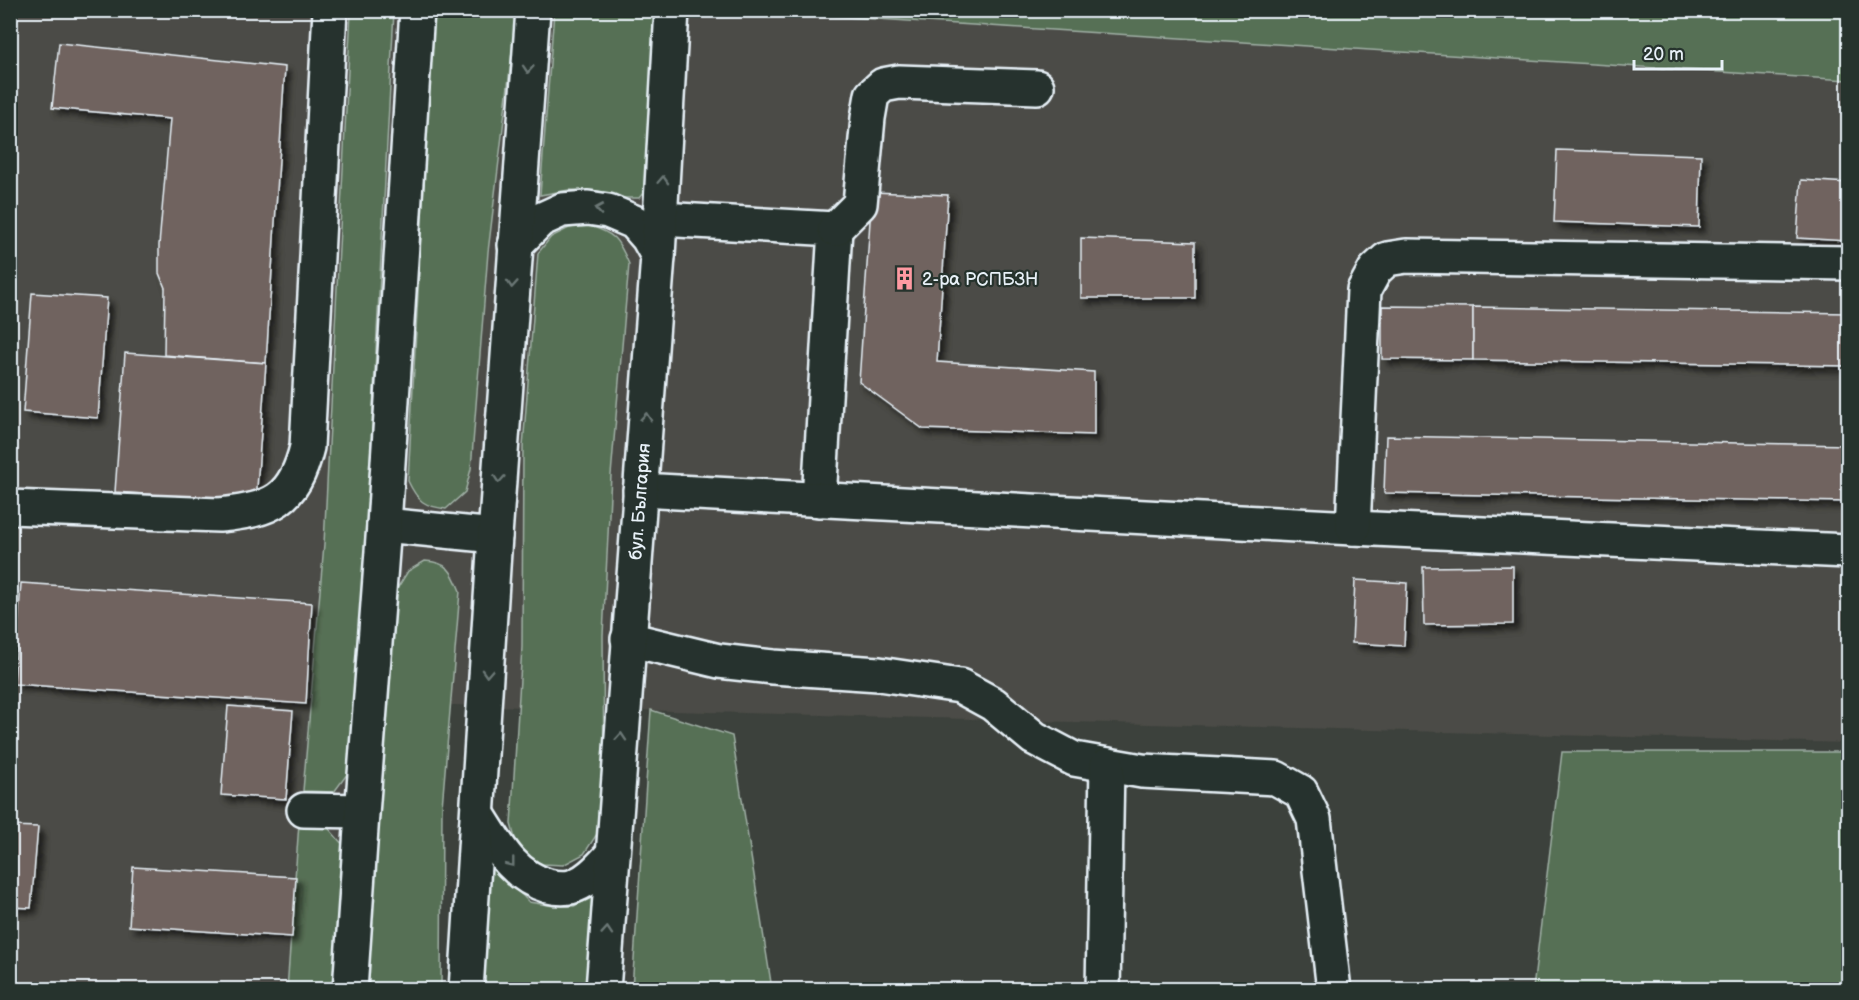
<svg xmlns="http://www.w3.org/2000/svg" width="1859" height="1000" viewBox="0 0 1859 1000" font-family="'Balsamiq Sans',sans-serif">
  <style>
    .built { fill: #4b4b46 }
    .green { fill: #577055; stroke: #a0b0a6; stroke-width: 1.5 }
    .building { fill: #6f635e; stroke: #e8f1f8; stroke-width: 1.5; filter: url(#shadow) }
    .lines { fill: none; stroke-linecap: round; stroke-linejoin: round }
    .minor-casing { stroke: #e8f1f8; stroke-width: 38 }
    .highway-casing { stroke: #e8f1f8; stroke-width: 38 }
    .minor { stroke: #26332d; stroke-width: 33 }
    .highway { stroke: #26332d; stroke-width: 33 }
    .oneway { stroke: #6a7674 }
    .labels { text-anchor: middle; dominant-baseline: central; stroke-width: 4.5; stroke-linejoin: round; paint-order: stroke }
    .poi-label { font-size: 18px; fill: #e8f1f8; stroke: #26332d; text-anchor: start }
    .street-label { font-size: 18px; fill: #e8f1f8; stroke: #26332d }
  </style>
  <defs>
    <filter id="shadow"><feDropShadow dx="5.5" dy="5.5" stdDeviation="3" flood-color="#0009"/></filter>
  </defs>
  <rect width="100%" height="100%" fill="#3c413c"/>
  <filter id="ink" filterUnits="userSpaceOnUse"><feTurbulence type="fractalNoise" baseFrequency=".0167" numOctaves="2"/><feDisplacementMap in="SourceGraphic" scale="12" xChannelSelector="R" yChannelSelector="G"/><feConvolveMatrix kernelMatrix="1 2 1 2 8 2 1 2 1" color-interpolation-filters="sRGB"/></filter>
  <g filter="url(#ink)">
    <path class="built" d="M 10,11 L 1848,11 L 1848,743 L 417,704 L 399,989 L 11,989 Z"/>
    <g class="green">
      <path d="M 765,10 L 1848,11 L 1848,80 L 765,12 Z"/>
      <path d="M 351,11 L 394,11 L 367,521 L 348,773 L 334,792 L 303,791 L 324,544 Z"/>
      <path d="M 433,11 L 517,11 L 488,252 L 471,469 L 465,492 L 446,509 C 424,506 418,502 408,481 Z"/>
      <path d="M 554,11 L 660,11 L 647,188 L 639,198 L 620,198 L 598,191 L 569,190 L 540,195 Z"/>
      <path d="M 587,225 C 614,233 618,238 629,264 L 611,475 L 603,635 L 604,791 L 597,834 L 584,854 L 563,865 L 542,864 L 526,856 L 516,842 L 511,824 L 522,647 L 523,447 L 538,253 L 551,237 L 569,228 Z"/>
      <path d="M 425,561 C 448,562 452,571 460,591 L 442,807 L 441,989 L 365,990 L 395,592 L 408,571 Z"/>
      <path d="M 651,710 L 732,736 L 772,989 L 632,989 Z"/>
      <path d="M 1562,752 L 1848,752 L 1848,989 L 1533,989 Z"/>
      <path d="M 299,823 L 325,824 L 343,845 L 334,989 L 287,990 Z"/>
      <path d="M 491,863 L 529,902 L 554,906 L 574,906 L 592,897 L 586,989 L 483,990 Z"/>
    </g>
    <g class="building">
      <path d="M 59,43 L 285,67 L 266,363 L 164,355 L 165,288 L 159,273 L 159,245 L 170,119 L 52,108 Z"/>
      <path d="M 1557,150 L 1701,155 L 1699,227 L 1554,222 Z"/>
      <path d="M 1801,180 L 1848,183 L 1848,241 L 1797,238 Z"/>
      <path d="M 872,192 L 948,195 L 937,362 L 1094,372 L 1094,435 L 923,429 L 859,382 Z"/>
      <path d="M 1081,238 L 1195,242 L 1195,298 L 1081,298 Z"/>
      <path d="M 32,293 L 107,298 L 98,418 L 23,412 Z"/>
      <path d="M 1382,306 L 1473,307 L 1473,360 L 1382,359 Z"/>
      <path d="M 1473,307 L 1848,313 L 1848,366 L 1473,360 Z"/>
      <path d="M 125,353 L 266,363 L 256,502 L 115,492 Z"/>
      <path d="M 1386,436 L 1848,445 L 1848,502 L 1384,493 Z"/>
      <path d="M 1513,566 L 1513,624 L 1424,625 L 1423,567 Z"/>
      <path d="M 1355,580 L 1407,583 L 1404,646 L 1352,643 Z"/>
      <path d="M 21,583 L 312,603 L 306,704 L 14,684 Z"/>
      <path d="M 228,706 L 293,711 L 286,799 L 221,795 Z"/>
      <path d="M 10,826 L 38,827 L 31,908 L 10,907 Z"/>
      <path d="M 133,867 L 296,877 L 292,937 L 129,926 Z"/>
    </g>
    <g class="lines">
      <defs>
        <g id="minor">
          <path d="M 660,219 L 835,229 L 819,500"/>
          <path d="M 835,229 L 860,204 L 868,118 L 872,95 L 883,85 L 899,82 L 1037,87"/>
          <path d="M 640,490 L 1353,528 L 1848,551"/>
          <path d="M 10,507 L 219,515 C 271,510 294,501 307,447 L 330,10"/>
          <path d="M 384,525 L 495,536"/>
          <path d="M 1353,528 L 1364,290 L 1375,270 L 1387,259 L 1406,256 L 1848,263"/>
          <path d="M 628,639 L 719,661 L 773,667 L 879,674 L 960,686 L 993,704 L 1034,738 L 1074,759 L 1142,771 L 1276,778 L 1301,792 L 1314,819 L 1334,990"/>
          <path d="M 304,810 L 362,811"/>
          <path d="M 350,990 L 362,814 L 384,525 L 417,10"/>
          <path d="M 1103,990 L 1107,765"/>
        </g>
        <g id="highway">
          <path d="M 515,245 L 540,220 L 562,210 L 588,208 L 608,211 L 634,222 L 648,238 L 658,256"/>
          <path d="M 478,815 C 497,844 512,876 548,886 C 556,888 569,889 576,885 C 591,879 601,866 612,855"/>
          <path d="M 466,990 L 495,536 L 533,10"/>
          <path id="s1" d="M 603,990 L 658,256 L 672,10"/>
        </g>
      </defs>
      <use href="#minor" class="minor-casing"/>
      <use href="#highway" class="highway-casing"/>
      <use href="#minor" class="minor"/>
      <use href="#highway" class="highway"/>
    </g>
    <defs><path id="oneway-chevron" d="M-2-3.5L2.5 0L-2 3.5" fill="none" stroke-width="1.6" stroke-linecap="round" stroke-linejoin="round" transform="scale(1.5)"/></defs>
    <g class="oneway">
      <use href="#oneway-chevron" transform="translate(528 69) rotate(94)"/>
      <use href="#oneway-chevron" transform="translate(663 180) rotate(-87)"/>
      <use href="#oneway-chevron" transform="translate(599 209) rotate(-171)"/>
      <use href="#oneway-chevron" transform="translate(512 284) rotate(94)"/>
      <use href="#oneway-chevron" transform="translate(646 417) rotate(-86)"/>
      <use href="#oneway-chevron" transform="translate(499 479) rotate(94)"/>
      <use href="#oneway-chevron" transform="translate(487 673) rotate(93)"/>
      <use href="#oneway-chevron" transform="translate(621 737) rotate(-86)"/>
      <use href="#oneway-chevron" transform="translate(511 863) rotate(52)"/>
      <use href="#oneway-chevron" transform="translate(607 931) rotate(-86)"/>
    </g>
  </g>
  <defs>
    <symbol id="building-bare" viewBox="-9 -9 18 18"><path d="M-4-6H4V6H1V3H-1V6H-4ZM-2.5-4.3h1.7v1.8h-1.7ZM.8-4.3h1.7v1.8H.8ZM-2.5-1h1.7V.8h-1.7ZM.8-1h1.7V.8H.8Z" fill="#ff9aa2" stroke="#26332d" stroke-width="2.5" paint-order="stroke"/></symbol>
  </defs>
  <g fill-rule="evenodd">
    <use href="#building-bare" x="888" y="262" width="33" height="33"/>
  </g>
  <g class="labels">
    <g class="poi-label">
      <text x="922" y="279">2-ра РСПБЗН</text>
    </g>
    <g class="street-label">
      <text stroke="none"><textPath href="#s1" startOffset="490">бул. България</textPath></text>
    </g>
  </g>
  <rect width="1859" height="1000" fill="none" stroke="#26332d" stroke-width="36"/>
  <rect x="18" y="18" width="1823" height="964" fill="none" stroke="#e8f1f8" stroke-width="2" filter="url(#ink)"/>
  <path d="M1634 60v9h88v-9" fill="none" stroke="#e8f1f8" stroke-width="3"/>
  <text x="1643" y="60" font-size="18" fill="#e8f1f8" stroke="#26332d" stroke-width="4.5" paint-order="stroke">20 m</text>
</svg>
